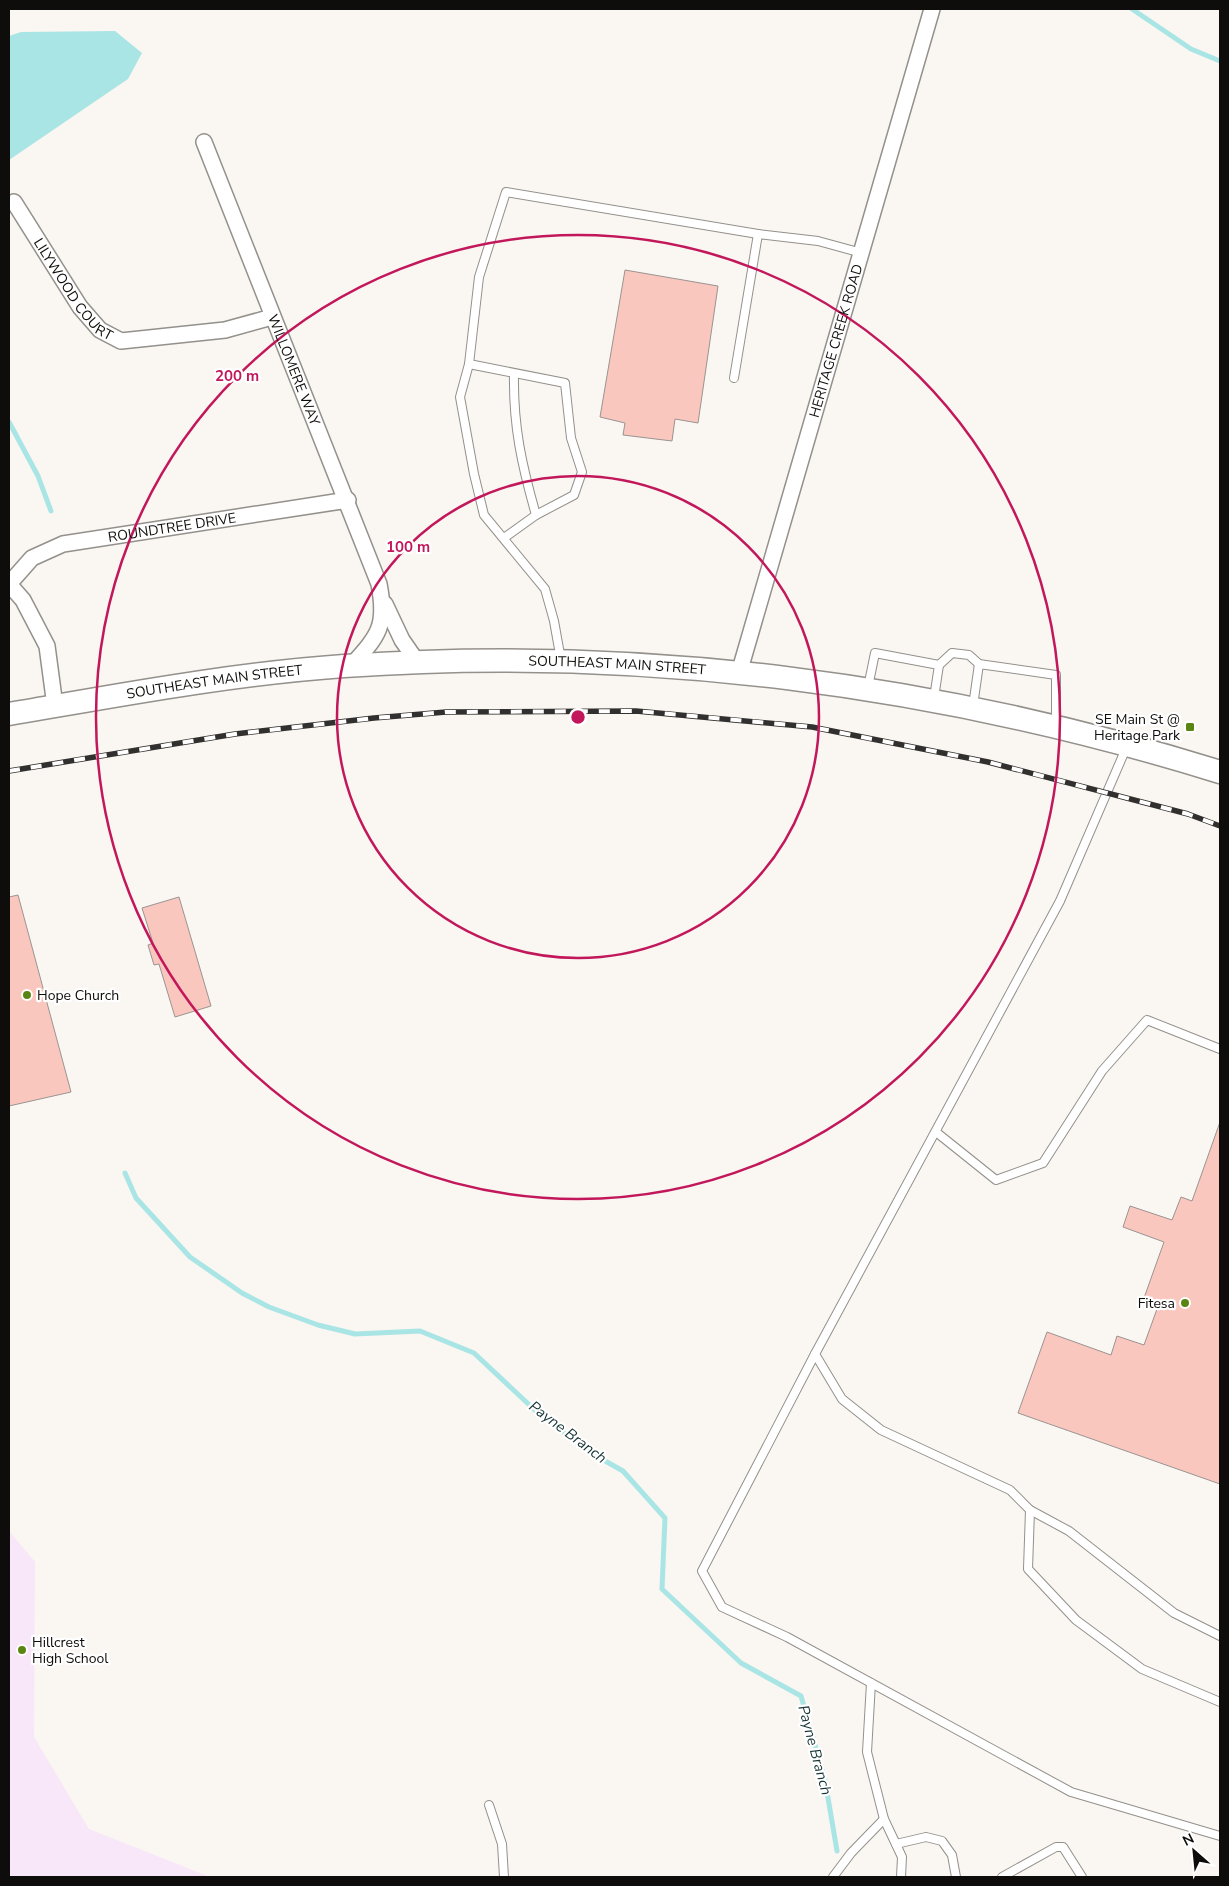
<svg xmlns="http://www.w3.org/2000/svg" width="1229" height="1886" viewBox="0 0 1229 1886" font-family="'Nunito Sans',sans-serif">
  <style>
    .education { fill: #f8e7f8 }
    .water { fill: #aae5e5 }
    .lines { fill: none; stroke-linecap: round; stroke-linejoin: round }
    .stream { stroke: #aae5e5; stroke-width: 5 }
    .building { fill: #fac7be; stroke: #9a9492 }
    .lane-casing { stroke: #94908b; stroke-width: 10 }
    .street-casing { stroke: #94908b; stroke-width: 18 }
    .primary-casing { stroke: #94908b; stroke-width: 25 }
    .lane { stroke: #fff; stroke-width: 8 }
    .street { stroke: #fff; stroke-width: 15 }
    .primary { stroke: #fff; stroke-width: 22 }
    .rail-casing { stroke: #32302e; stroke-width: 5.5 }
    .rail { stroke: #fff; stroke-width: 4; stroke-dasharray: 11; stroke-linecap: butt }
    .ring { fill: none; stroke: #c2185b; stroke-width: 2.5 }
    .poi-dot { fill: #5a8512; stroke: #fff; stroke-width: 2 }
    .labels { text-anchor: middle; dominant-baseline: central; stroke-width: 4.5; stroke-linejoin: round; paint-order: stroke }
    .street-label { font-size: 14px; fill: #0e0d0b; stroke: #fff }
    .poi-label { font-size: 14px; fill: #0e0d0b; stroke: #fff; text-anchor: end }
    .water-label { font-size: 15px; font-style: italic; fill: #153334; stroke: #fff }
    .centre { fill: #c2185b; stroke: #fff; stroke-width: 2.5 }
    .ring-label { font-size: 15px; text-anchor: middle; font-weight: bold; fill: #c2185b; stroke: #fff; stroke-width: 4.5; stroke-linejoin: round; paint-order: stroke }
  </style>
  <rect width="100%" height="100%" fill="#faf6f1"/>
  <path class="education" d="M 9,1531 L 35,1562 L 34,1737 L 89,1829 L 210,1877 L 9,1877 Z"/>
  <path class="water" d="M 115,31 L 142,53 L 128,79 L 9,160 L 9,36 L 21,32 Z"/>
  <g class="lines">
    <g class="stream">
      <path d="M 1132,9 L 1191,49 L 1220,61"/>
      <path d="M 9,422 L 38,476 L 51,511"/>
      <path d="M 125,1173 L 136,1198 L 190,1257 L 242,1293 L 269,1307 L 318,1325 L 355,1334 L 420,1331 L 474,1353 L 539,1414 L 591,1453 L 623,1471 L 665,1518 L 662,1589 L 741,1663 L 801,1696 L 825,1780 L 837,1851"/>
    </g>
  </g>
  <g class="building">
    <path d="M 625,270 L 718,286 L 698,423 L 675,419 L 672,441 L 623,435 L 625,423 L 600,417 Z"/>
    <path d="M 18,895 L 71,1092 L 9,1106 L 9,897 Z"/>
    <path d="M 179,897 L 211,1006 L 175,1017 L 159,964 L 154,965 L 148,945 L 153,943 L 142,908 Z"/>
    <path d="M 1220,1122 L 1220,1484 L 1018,1413 L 1047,1332 L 1111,1355 L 1117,1336 L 1144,1345 L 1157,1309 L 1144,1298 L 1164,1242 L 1123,1227 L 1130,1206 L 1172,1220 L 1181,1197 L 1192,1201 Z"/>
  </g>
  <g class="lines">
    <defs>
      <g id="lane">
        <path d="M 469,364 L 479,277 L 506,192 L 758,234"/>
        <path d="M 514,374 C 513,426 522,466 536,515"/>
        <path d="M 734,378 L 758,234 L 818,241 L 862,253"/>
        <path d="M 504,538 L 536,515 L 574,495 L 582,472 L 571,438 L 565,383 L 469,364 L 460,397 L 474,474 L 484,515 L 545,589 L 554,621 L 561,660"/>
        <path d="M 939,665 L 952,653 L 969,655 L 979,664"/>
        <path d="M 868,687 L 875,653 L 939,665 L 934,698"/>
        <path d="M 973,706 L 979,664 L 1056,675 L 1056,726"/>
        <path d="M 1127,746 L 1060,901 L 815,1354 L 702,1571 L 722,1607 L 787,1637 L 1071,1792 L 1220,1836"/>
        <path d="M 936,1132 L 996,1180 L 1043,1163 L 1102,1071 L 1147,1020 L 1220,1049"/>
        <path d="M 815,1354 L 842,1399 L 881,1430 L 1010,1490 L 1030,1510 L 1028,1569 L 1076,1620 L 1142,1669 L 1220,1702"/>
        <path d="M 1030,1510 L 1069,1531 L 1174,1613 L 1220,1636"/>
        <path d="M 871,1683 L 867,1752 L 884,1819 L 902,1857 L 901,1877"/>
        <path d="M 489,1805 L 502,1844 L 504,1877"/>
        <path d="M 896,1844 L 926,1837 L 942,1841 L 952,1855 L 956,1877"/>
        <path d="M 833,1877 L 851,1853 L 884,1819"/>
        <path d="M 1002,1877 L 1056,1847 L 1063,1847 L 1082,1877"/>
      </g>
      <g id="street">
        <path id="s1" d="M 204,142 L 379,584 C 387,626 379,635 351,666"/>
        <path id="s2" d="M 14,202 L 80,307 L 100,330 L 121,341 L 225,330 L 272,317"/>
        <path id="s3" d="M 9,584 L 32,558 L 63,544 L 348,500"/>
        <path d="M 9,584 L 23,600 L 47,646 L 55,706"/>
        <path d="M 385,604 L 402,640 L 418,663"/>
        <path id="s4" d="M 739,673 L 932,9"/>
      </g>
      <g id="primary">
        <path id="s5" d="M 9,714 C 120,695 231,674 344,666 C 640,645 937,684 1220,772"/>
      </g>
    </defs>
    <use href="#lane" class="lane-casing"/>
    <use href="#street" class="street-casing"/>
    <use href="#primary" class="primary-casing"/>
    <use href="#lane" class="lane"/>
    <use href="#street" class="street"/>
    <use href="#primary" class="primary"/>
    <defs>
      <path id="rail" d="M 9,771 L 235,734 L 374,718 L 446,712 L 636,711 L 812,727 L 988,762 L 1188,814 L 1220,826"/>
    </defs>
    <use href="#rail" class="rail-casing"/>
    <use href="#rail" class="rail"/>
  </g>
  <g class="ring">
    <circle cx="578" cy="717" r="241"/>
    <circle cx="578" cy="717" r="482"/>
  </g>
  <g class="poi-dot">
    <rect x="1185" y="722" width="10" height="10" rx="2.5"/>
    <circle cx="27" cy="995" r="5"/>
    <circle cx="1185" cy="1303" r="5"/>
    <circle cx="22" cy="1650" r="5"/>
  </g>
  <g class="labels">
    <g class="street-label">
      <text stroke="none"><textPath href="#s2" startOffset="106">LILYWOOD COURT</textPath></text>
      <text stroke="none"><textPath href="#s4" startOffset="346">HERITAGE CREEK ROAD</textPath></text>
      <text stroke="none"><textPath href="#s1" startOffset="245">WILLOMERE WAY</textPath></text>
      <text stroke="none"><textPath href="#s3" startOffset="179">ROUNDTREE DRIVE</textPath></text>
      <text stroke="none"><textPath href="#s5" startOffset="612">SOUTHEAST MAIN STREET</textPath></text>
      <text stroke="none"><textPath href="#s5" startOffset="208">SOUTHEAST MAIN STREET</textPath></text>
    </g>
    <g class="poi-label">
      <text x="1180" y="719">SE Main St @<tspan x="1180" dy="16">Heritage Park</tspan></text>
      <text x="37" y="995" text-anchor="start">Hope Church</text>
      <text x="1175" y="1303">Fitesa</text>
      <text x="32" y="1642" text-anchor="start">Hillcrest<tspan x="32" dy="16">High School</tspan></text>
    </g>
    <g class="water-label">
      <text transform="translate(568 1432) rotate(37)">Payne Branch</text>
      <text transform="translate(815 1750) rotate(75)">Payne Branch</text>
    </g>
  </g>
  <circle cx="578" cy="717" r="8" class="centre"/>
  <g class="ring-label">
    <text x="237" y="381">200 m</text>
    <text x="408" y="552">100 m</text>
  </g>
  <rect width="1229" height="1886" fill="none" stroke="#0e0d0b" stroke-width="20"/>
  <g transform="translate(1194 1851) rotate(333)" stroke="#ffffff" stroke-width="4" paint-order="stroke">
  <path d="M0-4L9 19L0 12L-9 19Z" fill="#0e0d0b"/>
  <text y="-8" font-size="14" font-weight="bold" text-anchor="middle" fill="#0e0d0b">N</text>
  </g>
</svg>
